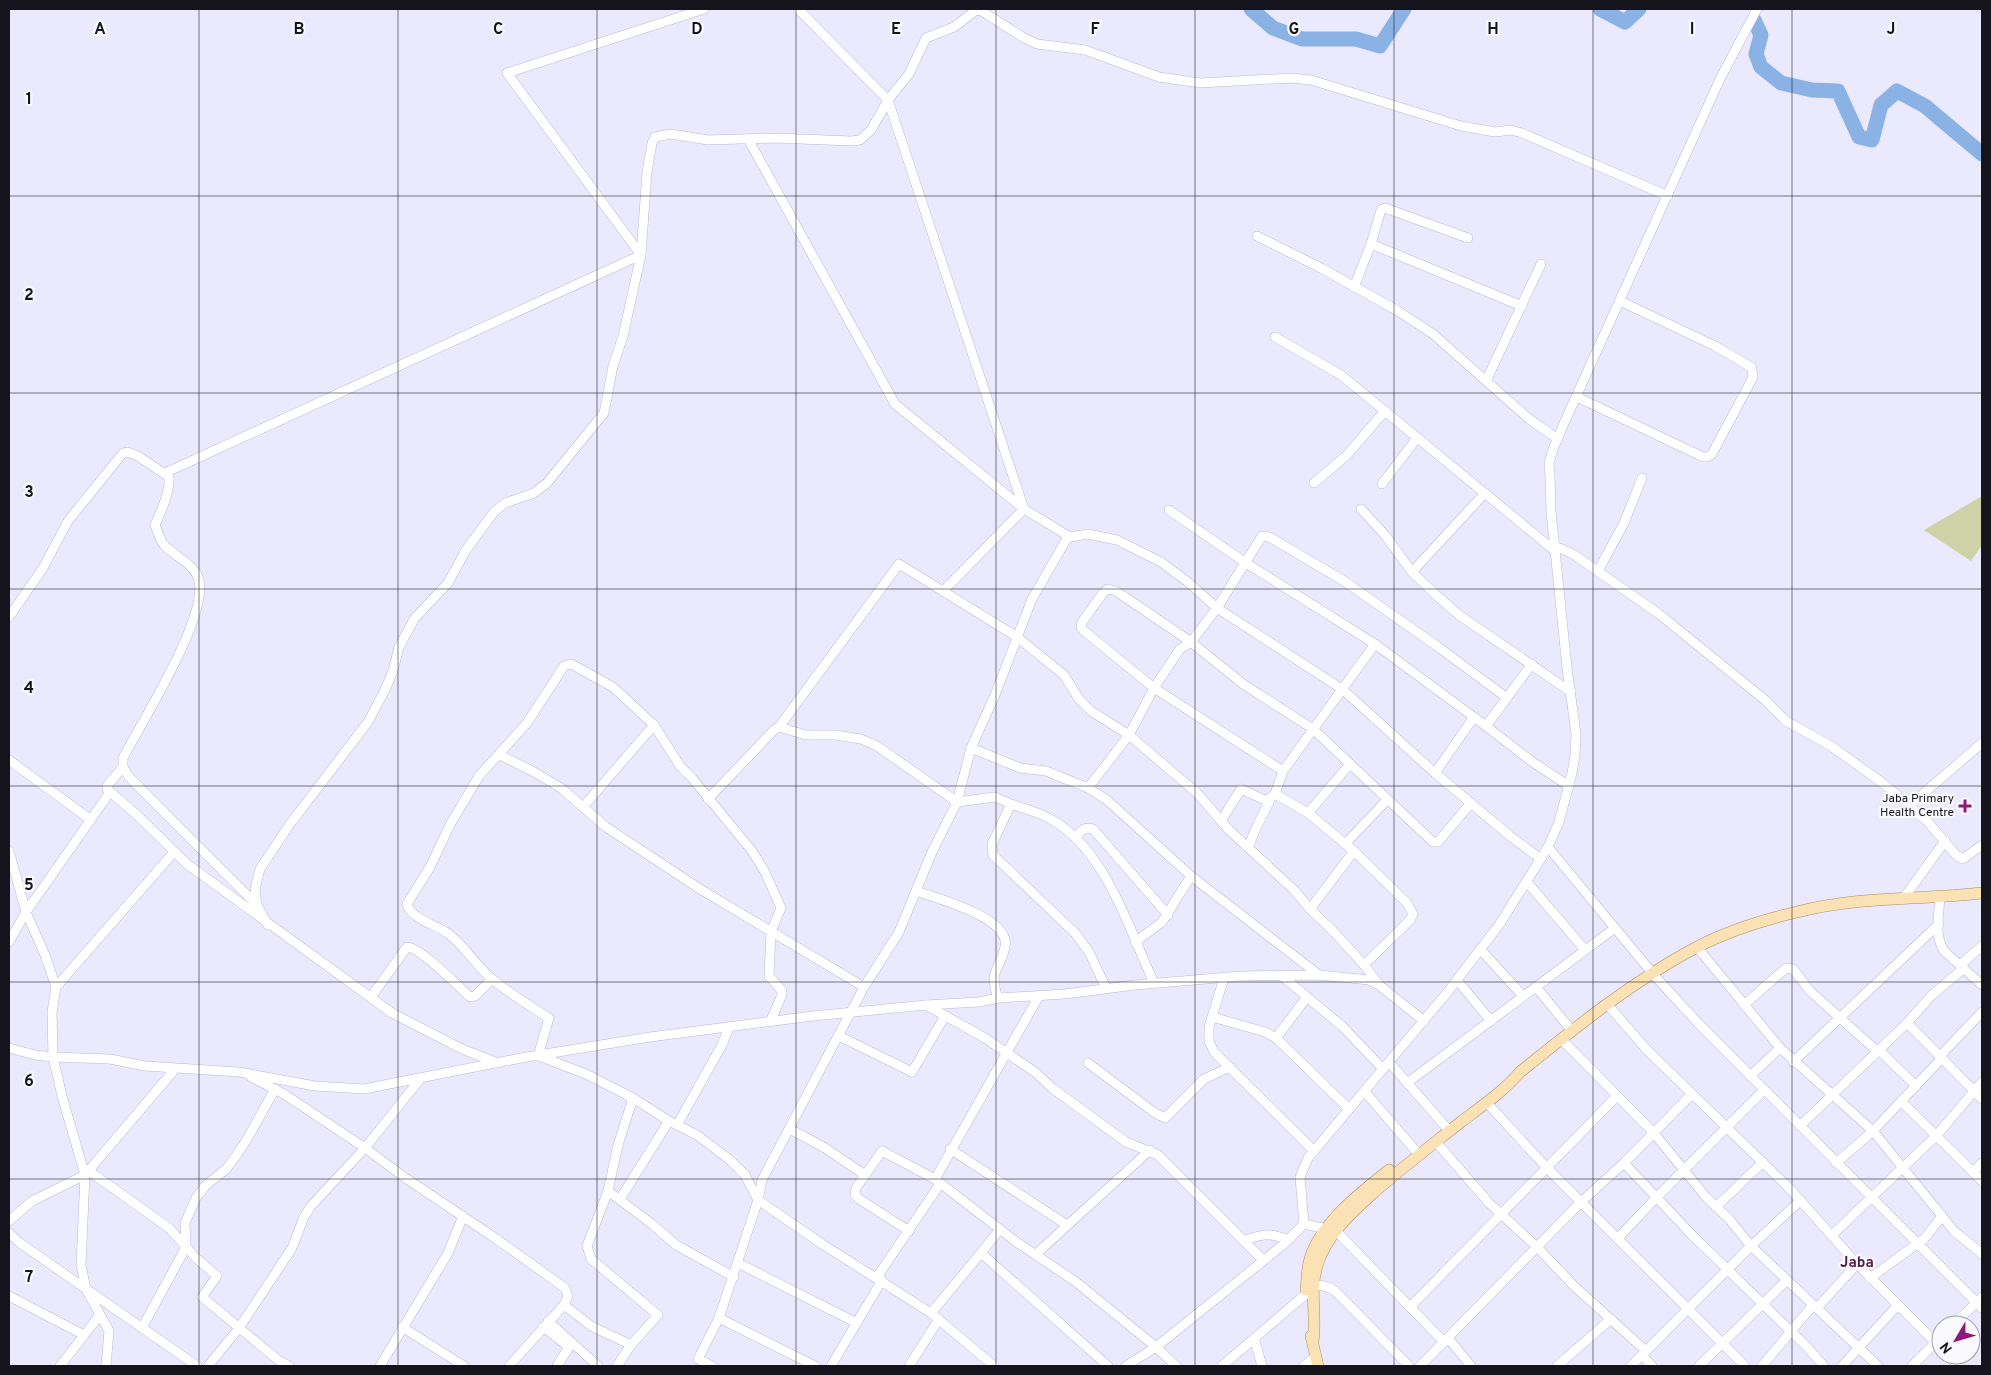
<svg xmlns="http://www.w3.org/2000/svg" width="1991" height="1375" viewBox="0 0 1991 1375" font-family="Overpass,sans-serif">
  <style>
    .green { fill: #ced2a6 }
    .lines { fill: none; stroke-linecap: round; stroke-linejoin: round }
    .river { stroke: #8ab2e4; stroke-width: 15 }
    .minor-casing { stroke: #bcb9d0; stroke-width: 10 }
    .major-casing { stroke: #a98d60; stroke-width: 12 }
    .minor { stroke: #fff; stroke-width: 9 }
    .major { stroke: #fbe2b5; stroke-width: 11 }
    .grid { fill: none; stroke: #15141c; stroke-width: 1; stroke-opacity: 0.55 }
    .poi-dot { fill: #8f1978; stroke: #f9f9fd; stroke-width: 2 }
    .labels { text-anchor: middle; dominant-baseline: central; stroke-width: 4.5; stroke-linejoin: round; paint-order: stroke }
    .poi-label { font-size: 12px; fill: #15141c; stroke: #f9f9fd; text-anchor: end }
    .quarter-label { font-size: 15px; font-weight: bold; fill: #531c47; stroke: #f9f9fd }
    .grid-label { font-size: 16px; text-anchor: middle; font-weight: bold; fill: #15141c; stroke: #f9f9fd; stroke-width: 4.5; stroke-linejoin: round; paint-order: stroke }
  </style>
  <rect width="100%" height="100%" fill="#ebe9fd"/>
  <path class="green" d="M 1982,496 L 1982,545 L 1971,561 L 1924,530 Z"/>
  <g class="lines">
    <g class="river">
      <path d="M 1251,9 L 1273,28 L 1302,39 L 1356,39 L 1380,46 L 1404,9"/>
      <path d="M 1600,9 L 1625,22 L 1639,9"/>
      <path d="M 1754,20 L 1761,35 L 1756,54 L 1761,67 L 1781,83 L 1812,90 L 1838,91 L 1859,137 L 1872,140 L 1881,105 L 1897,91 L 1925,106 L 1982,154"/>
    </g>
    <defs>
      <g id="minor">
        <path d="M 798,9 L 888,100 L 1024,509 L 943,591"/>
        <path d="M 748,139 L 895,404 L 1024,509 L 1070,537"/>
        <path d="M 1257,236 L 1321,268 L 1398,311 L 1433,334 L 1529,419 L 1558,439"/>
        <path d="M 1371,244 L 1381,210 L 1385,208 L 1468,238"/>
        <path d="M 1354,287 L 1371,244 L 1522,306"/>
        <path d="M 1275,337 L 1341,375 L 1555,551"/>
        <path d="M 1486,381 L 1541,264"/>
        <path d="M 1577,397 L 1703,457 L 1707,457 L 1712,454 L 1752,379 L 1753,373 L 1751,367 L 1715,346 L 1620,301"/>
        <path d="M 165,473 L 641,255 L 507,73 L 704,9"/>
        <path d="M 1314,483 L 1347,455 L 1384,412"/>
        <path d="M 1382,484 L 1417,438"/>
        <path d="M 1361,509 L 1385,535 L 1412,572 L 1436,595 L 1459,615 L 1571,692"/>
        <path d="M 1169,510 L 1246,563 L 1375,644 L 1486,726 L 1531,761 L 1569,786"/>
        <path d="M 1555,546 L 1573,554 L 1659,614 L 1765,700 L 1786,721 L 1831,746 L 1884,784 L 1928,822 L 1956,855 L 1963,859 L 1982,845"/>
        <path d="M 1598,571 L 1624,523 L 1642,478"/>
        <path d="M 1412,572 L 1485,493"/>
        <path d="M 9,617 L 43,568 L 68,521 L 123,453 L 127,452 L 138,456 L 169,477 C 170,493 161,511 155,525 C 158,532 160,541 165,546 C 175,556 192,563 198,577 C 212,612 141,723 123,758 L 123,767 L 129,777 L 257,905 L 268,925"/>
        <path d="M 1486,726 L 1532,664"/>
        <path d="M 779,727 L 806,735 L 835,735 L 861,739 L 877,746 L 957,802 L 995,797 L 1011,804 L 992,844 L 993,855 L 1075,933 L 1089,952 L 1106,988"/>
        <path d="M 971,748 L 1020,768 L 1046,771 L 1088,788 L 1107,800 L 1191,876 L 1319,975"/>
        <path d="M 500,755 L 536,773 L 561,788 L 606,827 L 700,889 L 864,987"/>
        <path d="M 9,760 L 91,820"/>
        <path d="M 123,767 L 107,786 L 107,789 L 138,816 L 187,864 L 392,1013 L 462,1049 L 498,1063"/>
        <path d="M 1283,771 L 1154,688 L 1083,630 L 1081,627 L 1082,622 L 1103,593 L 1108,589 L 1116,591 L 1191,642 L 1243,684 L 1313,729 L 1433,842 L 1438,842 L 1471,803"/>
        <path d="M 1435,773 L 1474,717"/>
        <path d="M 1088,788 L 1129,735 L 1154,688 L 1180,649 L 1191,642 L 1217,608 L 1262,536 L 1266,536 L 1271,538 L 1344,581 L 1437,646 L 1507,698"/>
        <path d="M 1275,794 L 1308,813 L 1354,851 L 1310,909"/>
        <path d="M 708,799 L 775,729 L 779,727 L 899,564 L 1017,637 L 1064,675 L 1079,699 L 1091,711 L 1129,735 L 1197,793 L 1229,830 L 1294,890 L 1310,909 L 1334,932 L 1364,965 L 1378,983"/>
        <path d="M 1011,804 C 1028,810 1045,814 1060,825 C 1108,858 1130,931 1154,983"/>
        <path d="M 1909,806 L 1982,743"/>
        <path d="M 583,807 L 654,725"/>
        <path d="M 1308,813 L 1350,764"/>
        <path d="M 1221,821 L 1241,789 L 1269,802 L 1269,799 L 1275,794 L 1283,771 L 1375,644"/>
        <path d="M 1076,837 C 1081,831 1084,826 1093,829 L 1168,915"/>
        <path d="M 1345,844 L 1387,800"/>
        <path d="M 1249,847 C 1253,831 1262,817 1269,802"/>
        <path d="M 1548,847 L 1653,974 L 1698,1023 L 1982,1308"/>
        <path d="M 9,851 L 26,912 L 45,955 L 56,987 L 52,1012 L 53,1057 L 62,1096 L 85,1175 L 81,1265 L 86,1289 L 109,1331 L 106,1366"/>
        <path d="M 1354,851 L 1407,903 L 1413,914 L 1410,920 L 1364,965"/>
        <path d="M 1527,882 L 1585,950"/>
        <path d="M 916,891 C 936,898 1012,918 1005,947 C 1000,971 988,969 998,998"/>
        <path d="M 1940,897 C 1939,915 1934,935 1944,951 L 1982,985"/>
        <path d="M 1903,899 L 1945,841"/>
        <path d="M 257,905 L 255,889 L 260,869 L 290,824 L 368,722 L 385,690 L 393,671 L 399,647 L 414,619 L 448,583 L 466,550 L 494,512 L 505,503 L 534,493 L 547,483 L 604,413 L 613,366 L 623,336 L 641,255 L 647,172 L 652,143 L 655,137 L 671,134 L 708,140 L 775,138 L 851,141 L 860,140 L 871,130 L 888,100 L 909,74 L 926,38 L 954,27 L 975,11 L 980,10 L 1024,38 L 1037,44 L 1085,50 L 1159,77 L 1200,83 L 1291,78 L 1311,80 L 1461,126 L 1495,132 L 1511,130 L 1522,133 L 1668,196"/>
        <path d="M 9,942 L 26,912 L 110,792"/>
        <path d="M 1135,942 L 1162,922 L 1191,876"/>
        <path d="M 1697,947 L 1780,1048 L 1873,1131 L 1954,1231 L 1982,1254"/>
        <path d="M 1480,949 L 1523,996"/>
        <path d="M 1960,965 L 1982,946"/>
        <path d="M 1282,976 L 1343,1027 L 1383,1069"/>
        <path d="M 1224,978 L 1209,1027 L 1209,1041 L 1214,1052 L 1314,1151"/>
        <path d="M 1457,980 L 1491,1021"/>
        <path d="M 56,987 L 174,852"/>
        <path d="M 1536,987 L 1572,1031"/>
        <path d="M 371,997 L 407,947 C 420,947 459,987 470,997 L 475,996 L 492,979"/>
        <path d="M 1607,1004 L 1647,1050 L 1790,1189 L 1857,1264 L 1941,1348"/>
        <path d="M 926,1005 L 985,1038 L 1035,1072 L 1052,1088 L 1126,1142 L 1158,1155 L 1263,1260"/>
        <path d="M 1744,1005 L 1786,968 L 1793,969 L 1810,991 L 1877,1051"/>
        <path d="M 1212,1017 L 1265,1032 L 1276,1038 L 1349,1109"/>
        <path d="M 1907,1023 L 1982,1099"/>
        <path d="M 839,1036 L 912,1072 L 945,1016"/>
        <path d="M 1276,1038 L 1307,997"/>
        <path d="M 1561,1039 L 1653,1132 L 1706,1197 L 1729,1219 L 1751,1246 L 1878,1366"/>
        <path d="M 9,1048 L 35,1055 L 53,1057 L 110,1059 L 145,1066 L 239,1072 L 315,1086 L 364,1089 L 521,1058 L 650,1037 L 813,1016 L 926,1005 L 979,1002 L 998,998 L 1065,994 L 1135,985 L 1241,976 L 1319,975 L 1369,980 L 1379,985 L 1424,1021"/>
        <path d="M 1879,1050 L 1916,1086"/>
        <path d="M 538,1056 L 549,1018 C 530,1006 510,994 492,979 C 475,965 465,945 446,932 C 435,925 410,918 407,904 L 430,867 L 451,823 L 479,776 L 527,723 L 564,666 L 571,664 L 613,687 L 654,725 L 680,766 L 692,778 L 752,851 L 765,872 L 781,908 L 771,932 L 769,976 L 782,991 L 782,995 L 770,1022"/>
        <path d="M 539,1056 L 586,1074 L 633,1098 L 669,1121 L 697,1135 L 730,1160 L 745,1175 L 758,1200 L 822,1244 L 931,1313 L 994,1366"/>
        <path d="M 1940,1056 L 1982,1012"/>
        <path d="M 1389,1062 L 1446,1127"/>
        <path d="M 1793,1062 L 1939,924"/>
        <path d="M 1088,1063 L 1155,1113 L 1165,1118 L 1204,1079 L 1230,1067"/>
        <path d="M 1750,1076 L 1780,1048"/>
        <path d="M 251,1077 L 284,1094 L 365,1148 L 404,1177 L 495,1238 L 565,1288 L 568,1296 L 564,1305 L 591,1326 L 631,1345"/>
        <path d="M 1407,1083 L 1615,928"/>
        <path d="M 1365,1092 L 1415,1150"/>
        <path d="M 628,1096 L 633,1098 L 618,1145 L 608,1191 L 652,1224 L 676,1245 L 734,1277"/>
        <path d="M 1901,1101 L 1982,1181"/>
        <path d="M 1487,1103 L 1547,1168 L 1745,1366"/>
        <path d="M 677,1125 L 722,1045 L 729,1027"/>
        <path d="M 1800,1126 L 1907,1023 L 1931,996 L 1964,968"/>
        <path d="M 790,1129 L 825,1148 L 865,1175"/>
        <path d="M 1436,1142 L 1489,1203 L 1537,1247 L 1575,1287 L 1646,1351"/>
        <path d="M 950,1149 L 1067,1225"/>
        <path d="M 1624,1163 L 1692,1235 L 1806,1346 L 1824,1366"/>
        <path d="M 1836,1163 L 1873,1131 L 1942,1058"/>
        <path d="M 89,1171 L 169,1228 L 196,1258 L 217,1276 L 202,1297 L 278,1360 L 289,1366"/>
        <path d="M 1973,1172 L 1982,1163"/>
        <path d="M 935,1179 L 1039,996"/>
        <path d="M 608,1191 L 587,1246 L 591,1259 L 658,1315 L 631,1345 L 617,1366"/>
        <path d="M 620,1199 L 669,1121"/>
        <path d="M 1716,1207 L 1763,1162"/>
        <path d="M 9,1221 L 32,1201 L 85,1175 L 175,1069"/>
        <path d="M 1000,1229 L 981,1253 L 1108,1366"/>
        <path d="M 909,1231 L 859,1199 L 855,1195 L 856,1188 L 882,1151 L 935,1179 L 1015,1241 L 1076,1282 L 1156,1347 L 1176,1366"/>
        <path d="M 9,1233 L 20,1243 L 197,1366"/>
        <path d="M 1832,1235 L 1936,1136 L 1982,1082"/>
        <path d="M 1618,1238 L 1656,1198 L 1764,1090"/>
        <path d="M 1244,1241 C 1263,1233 1270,1233 1289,1240"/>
        <path d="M 1036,1254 L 1150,1150"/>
        <path d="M 738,1263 L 857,1323"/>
        <path d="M 877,1277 L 940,1184"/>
        <path d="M 1870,1278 L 1924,1239 L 1942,1216"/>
        <path d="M 1313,1284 L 1328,1287 L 1335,1291 L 1409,1366"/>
        <path d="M 9,1296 L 84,1335"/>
        <path d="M 1411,1306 L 1617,1096"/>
        <path d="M 1817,1308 L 1857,1264"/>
        <path d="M 931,1313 L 981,1253"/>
        <path d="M 548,1321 L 598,1366"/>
        <path d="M 1953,1325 L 1982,1297"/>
        <path d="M 402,1327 L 464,1366"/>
        <path d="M 543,1327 L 569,1347 L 557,1366"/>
        <path d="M 142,1328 L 186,1247 L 185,1223 L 196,1198 L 205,1186 L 226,1169 L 233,1160 L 246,1141 L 275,1089"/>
        <path d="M 1254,1338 L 1262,1366"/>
        <path d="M 1448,1338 L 1471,1366"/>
        <path d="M 1444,1342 L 1336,1231 L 1304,1224 L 1300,1177 L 1308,1158 L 1446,994 L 1499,925 L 1548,847 L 1559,822 L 1572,773 L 1575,755 L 1576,734 L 1567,668 L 1551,511 L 1550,477 L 1549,463 L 1553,449 L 1565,421 L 1720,79 L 1757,9"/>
        <path d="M 1642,1355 L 1652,1366"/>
        <path d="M 1948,1355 L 1959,1366"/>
        <path d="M 60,1366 L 100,1315"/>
        <path d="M 208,1366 L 239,1328 L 292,1248 L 304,1217 L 311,1206 L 365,1148 L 421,1078"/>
        <path d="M 380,1366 L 448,1253 L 463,1216"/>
        <path d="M 509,1366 L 564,1305"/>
        <path d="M 712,1366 L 698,1359 L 719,1318"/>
        <path d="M 815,1366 L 719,1318 L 758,1200 L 762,1180 L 864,987 L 899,932 L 932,852 L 957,802 L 971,748 L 995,695 L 1032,599 L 1066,540 L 1070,537 L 1088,534 L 1117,540 L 1161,562 L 1189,583 L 1217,608 L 1342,689 L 1435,773 L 1510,836 L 1541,859"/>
        <path d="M 831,1366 L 882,1280"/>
        <path d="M 909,1366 L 939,1319"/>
        <path d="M 1126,1366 L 1156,1347 L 1284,1244 L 1304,1224"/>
        <path d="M 1222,1366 L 1306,1294"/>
        <path d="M 1304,1366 L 1316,1356"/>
        <path d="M 1420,1366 L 1581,1202 L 1624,1163 L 1692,1094"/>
        <path d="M 1557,1366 L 1611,1319"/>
        <path d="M 1631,1366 L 1751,1246 L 1801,1200"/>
        <path d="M 1699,1366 L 1786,1281"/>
        <path d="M 1762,1366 L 1813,1305"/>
        <path d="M 1842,1366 L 1898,1305"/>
        <path d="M 1912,1366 L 1941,1337"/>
      </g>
      <g id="major">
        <path d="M 1306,1290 C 1307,1280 1307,1269 1310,1259 C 1320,1224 1361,1192 1389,1170"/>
        <path d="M 1311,1336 L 1318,1366"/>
        <path d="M 1313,1341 C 1317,1317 1309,1291 1317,1266 C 1325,1237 1349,1215 1371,1195 C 1400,1169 1432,1145 1462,1121 C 1482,1106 1504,1091 1520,1072 C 1576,1027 1633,981 1697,947 C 1728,931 1763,920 1797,912 C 1857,896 1921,900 1982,893"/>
      </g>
    </defs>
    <use href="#minor" class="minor-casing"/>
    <use href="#major" class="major-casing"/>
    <use href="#minor" class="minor"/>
    <use href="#major" class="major"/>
  </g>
  <path class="grid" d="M 199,9 L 199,1366M 398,9 L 398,1366M 597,9 L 597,1366M 796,9 L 796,1366M 996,9 L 996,1366M 1195,9 L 1195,1366M 1394,9 L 1394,1366M 1593,9 L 1593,1366M 1792,9 L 1792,1366M 9,196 L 1982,196M 9,393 L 1982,393M 9,589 L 1982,589M 9,786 L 1982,786M 9,982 L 1982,982M 9,1179 L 1982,1179"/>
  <path class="poi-dot" d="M1962.5 798.5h5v5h5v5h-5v5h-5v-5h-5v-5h5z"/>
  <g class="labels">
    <g class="poi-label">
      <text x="1954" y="799">Jaba Primary<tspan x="1954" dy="14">Health Centre</tspan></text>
    </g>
    <g class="quarter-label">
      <text x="1857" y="1263">Jaba</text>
    </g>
  </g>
  <g class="grid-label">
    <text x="100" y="34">A</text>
    <text x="299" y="34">B</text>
    <text x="498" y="34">C</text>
    <text x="697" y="34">D</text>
    <text x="896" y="34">E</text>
    <text x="1095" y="34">F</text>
    <text x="1294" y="34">G</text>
    <text x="1493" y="34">H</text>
    <text x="1692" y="34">I</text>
    <text x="1891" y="34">J</text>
    <text x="29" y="104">1</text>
    <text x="29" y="300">2</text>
    <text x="29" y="497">3</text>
    <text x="29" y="693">4</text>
    <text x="29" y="890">5</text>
    <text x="29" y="1086">6</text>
    <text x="29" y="1282">7</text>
  </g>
  <rect width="1991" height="1375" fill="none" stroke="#15141c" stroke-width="20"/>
  <g transform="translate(1956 1340) rotate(232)"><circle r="24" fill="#f9f9fd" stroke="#9e9da3"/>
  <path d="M0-4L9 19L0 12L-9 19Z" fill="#8f1978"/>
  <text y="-8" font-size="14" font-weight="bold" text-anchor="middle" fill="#15141c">N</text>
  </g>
</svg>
